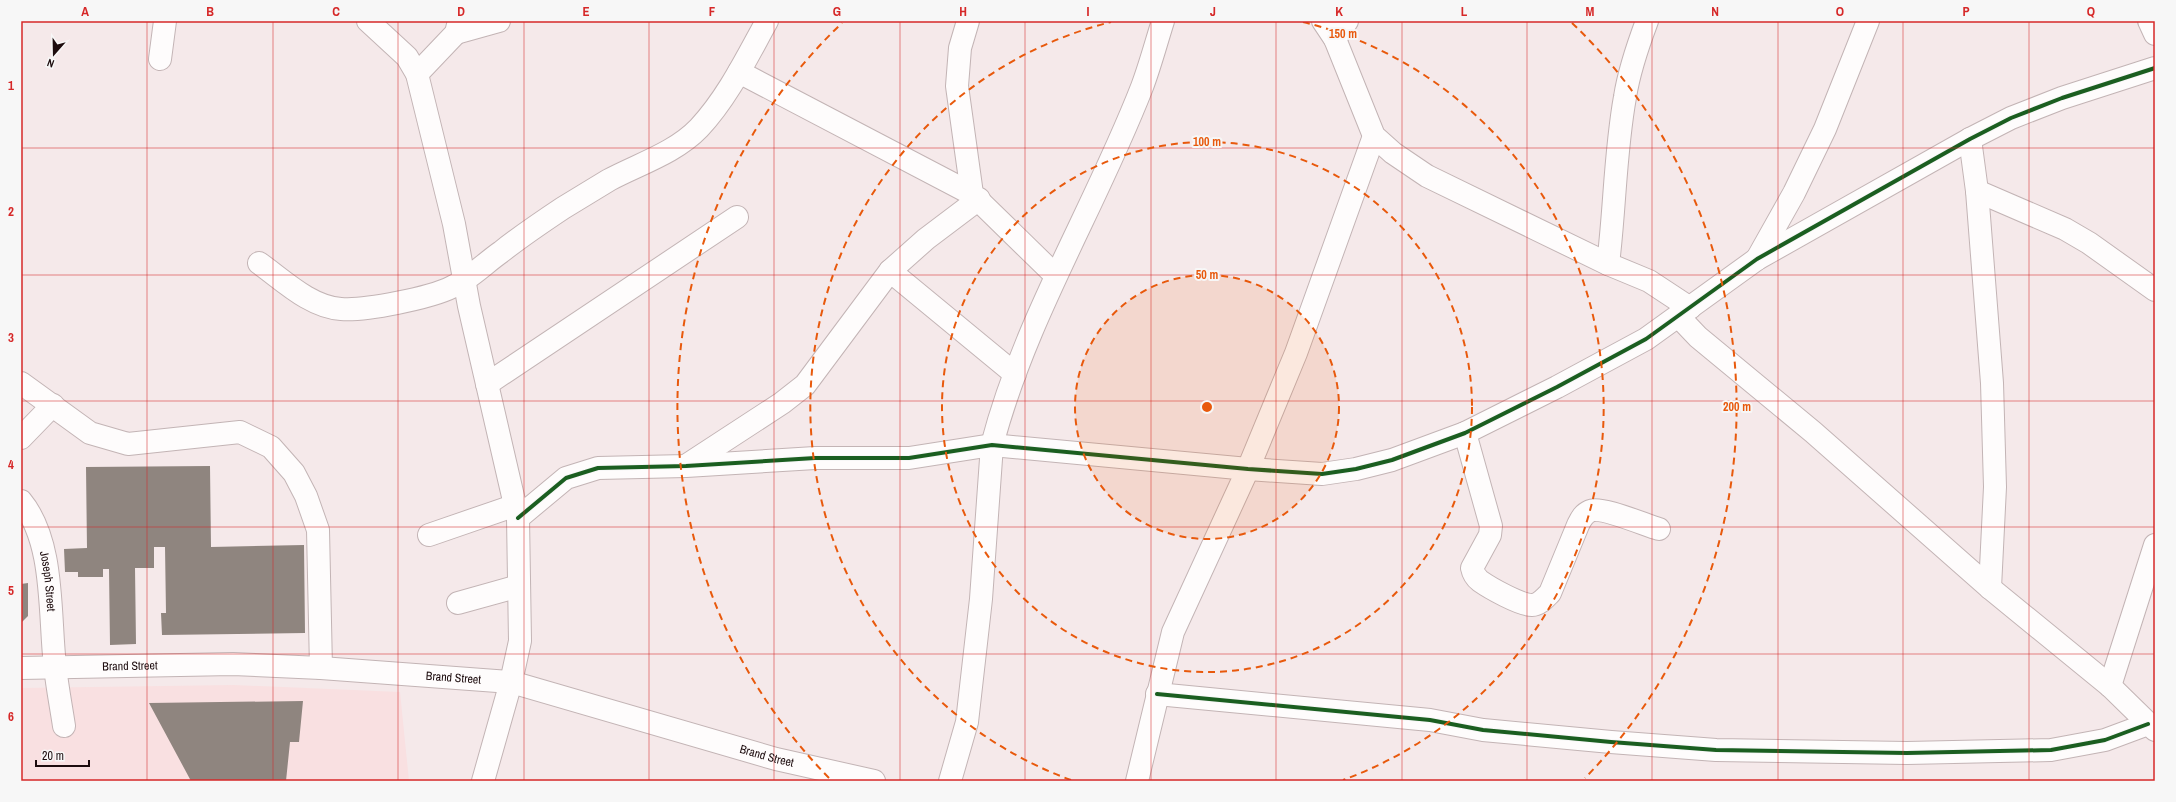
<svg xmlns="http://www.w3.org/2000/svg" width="2176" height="802" viewBox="0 0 2176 802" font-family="'Archivo Narrow',sans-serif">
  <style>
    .built { fill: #f9e0e1 }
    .building { fill: #8f857f }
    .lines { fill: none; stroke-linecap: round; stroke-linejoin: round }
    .minor-casing { stroke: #c3b4b5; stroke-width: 24 }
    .minor { stroke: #fefcfc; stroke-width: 22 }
    .cycleway-casing { stroke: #f7f7f7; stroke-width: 6 }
    .cycleway { stroke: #1b5e20; stroke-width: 4 }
    .grid { fill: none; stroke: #d62828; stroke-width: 1; stroke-opacity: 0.55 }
    .ring { fill: none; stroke: #e8590c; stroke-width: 2; stroke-dasharray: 7 5 }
    .labels { text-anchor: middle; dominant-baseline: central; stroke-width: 4; stroke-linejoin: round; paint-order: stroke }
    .street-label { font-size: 12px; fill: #1d0c0e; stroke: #f7f7f7 }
    .centre { fill: #e8590c; stroke: #f7f7f7; stroke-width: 2 }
    .ring-label { font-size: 12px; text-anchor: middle; font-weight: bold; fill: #e8590c; stroke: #f7f7f7; stroke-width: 4; stroke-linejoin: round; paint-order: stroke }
    .neatline { fill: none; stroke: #d62828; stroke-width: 1.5 }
    .grid-label { font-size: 13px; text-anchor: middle; font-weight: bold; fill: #d62828 }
  </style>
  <rect width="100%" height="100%" fill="#f5e9ea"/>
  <path class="built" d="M 234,685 L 400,692 L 409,781 L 21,781 L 21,688 Z"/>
  <g class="building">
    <path d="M 210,466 L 211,547 L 304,545 L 305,633 L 162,635 L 161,613 L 166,613 L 165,547 L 154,547 L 154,568 L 135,568 L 136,644 L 110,645 L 109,569 L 103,569 L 103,577 L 78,577 L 78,572 L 65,572 L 64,549 L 87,548 L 86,467 Z"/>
    <path d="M 28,583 L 28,616 L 21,623 L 21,584 Z"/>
    <path d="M 303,701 L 299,742 L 290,742 L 286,781 L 191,781 L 149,703 Z"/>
  </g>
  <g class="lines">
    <defs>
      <g id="minor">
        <path d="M 368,21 L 407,57 L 417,74 L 454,224 L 469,306 L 518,518 L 520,641 L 511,682 L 483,781"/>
        <path d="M 968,21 L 960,48 L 957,86 L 972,194"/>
        <path d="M 1323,21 L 1335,39 L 1374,136 L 1393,153 L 1427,176 L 1608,264 L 1649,281 L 1690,308"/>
        <path d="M 2149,21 L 2155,34"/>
        <path d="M 456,33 L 499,21"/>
        <path d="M 1335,39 L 1347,21"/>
        <path d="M 160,59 L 165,21"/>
        <path d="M 739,72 L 972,194 L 1055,275"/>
        <path d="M 417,74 L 456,33 L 459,21"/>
        <path d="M 1970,139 L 1977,191 L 1992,383 L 1995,487 L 1990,588"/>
        <path d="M 1977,191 L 2065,229 L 2089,243 L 2155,290"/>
        <path d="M 1757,259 L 1794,193 L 1825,129 L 1868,21"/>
        <path d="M 259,263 C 283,280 310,307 341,309 C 365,311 430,298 452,287 C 470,279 485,263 501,252 C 521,236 542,222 563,208 C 578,199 594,189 609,180 C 639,164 675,153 699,128 C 728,97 747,57 767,21"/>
        <path d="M 1608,264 C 1615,208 1615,152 1625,97 C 1629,71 1638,45 1647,21"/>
        <path d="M 890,271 L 1015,374"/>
        <path d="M 1679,317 L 1698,337 L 1813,432 L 1990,588 L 2110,686 L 2155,730"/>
        <path d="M 21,383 L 90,433 L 128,444 L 240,432 L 271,447 L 294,473 L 306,496 L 318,530 L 321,668"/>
        <path d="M 487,384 L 737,217"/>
        <path d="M 1465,433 L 1491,526 L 1490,535 L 1472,568 C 1473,573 1475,577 1480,581 C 1490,588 1520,605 1532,605 C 1539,605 1545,598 1550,593 L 1578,525 C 1581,519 1583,514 1590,511 C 1601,506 1645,525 1659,529"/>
        <path d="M 21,438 L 53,405"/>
        <path d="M 687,465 L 782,403 L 805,385 L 890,271 L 926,239 L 979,199"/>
        <path id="s1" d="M 21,501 C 55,542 49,614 55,666 C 57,686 61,706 64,726"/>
        <path d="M 518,518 L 566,478 L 598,468 L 686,466 L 815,458 L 909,458 L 992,445 L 1248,469 L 1322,474 L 1356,469 L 1392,460 L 1465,433 L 1557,387 L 1646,339 L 1757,259 L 1970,139 L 2011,118 L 2062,98 L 2155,68"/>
        <path d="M 429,535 L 516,505"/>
        <path d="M 458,603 L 519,586"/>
        <path id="s2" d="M 21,668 L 233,664 L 321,668 L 511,682 L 776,759 L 874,781"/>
        <path d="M 2110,686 L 2155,545"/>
        <path d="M 1157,694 L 1430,720 L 1483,730 L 1611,742 L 1716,750 L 1907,753 L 2051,750 L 2105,740 L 2148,724"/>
        <path d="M 950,781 L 967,722 L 981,599 L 992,445 C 1025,319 1095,208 1142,87 C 1150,66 1156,43 1163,21"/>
        <path d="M 1137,781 L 1173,632 L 1248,469 L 1296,353 L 1374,136"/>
      </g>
    </defs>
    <use href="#minor" class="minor-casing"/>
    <use href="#minor" class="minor"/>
    <defs>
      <g id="cycleway">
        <path d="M 518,518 L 566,478 L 598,468 L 686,466 L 815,458 L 909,458 L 992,445 L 1248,469 L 1322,474 L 1356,469 L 1392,460 L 1465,433 L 1557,387 L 1646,339 L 1757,259 L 1970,139 L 2011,118 L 2062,98 L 2155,68"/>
        <path d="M 1157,694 L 1430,720 L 1483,730 L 1611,742 L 1716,750 L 1907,753 L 2051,750 L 2105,740 L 2148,724"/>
      </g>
    </defs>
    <use href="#cycleway" class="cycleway-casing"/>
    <use href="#cycleway" class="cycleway"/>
  </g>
  <path class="grid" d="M 147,21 L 147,781M 273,21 L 273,781M 398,21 L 398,781M 524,21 L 524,781M 649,21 L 649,781M 774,21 L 774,781M 900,21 L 900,781M 1025,21 L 1025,781M 1151,21 L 1151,781M 1276,21 L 1276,781M 1402,21 L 1402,781M 1527,21 L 1527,781M 1652,21 L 1652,781M 1778,21 L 1778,781M 1903,21 L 1903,781M 2029,21 L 2029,781M 21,148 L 2155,148M 21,275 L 2155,275M 21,401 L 2155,401M 21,527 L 2155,527M 21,654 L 2155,654"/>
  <circle cx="1207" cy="407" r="132" fill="#e8590c" fill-opacity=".12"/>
  <g class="ring">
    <circle cx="1207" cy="407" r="132"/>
    <circle cx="1207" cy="407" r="265"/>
    <path d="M1071 780A397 397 0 0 1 1111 22M1303 22A397 397 0 0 1 1343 780"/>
    <path d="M829 778A530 530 0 0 1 842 23M1572 23A530 530 0 0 1 1585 778"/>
  </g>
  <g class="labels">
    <g class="street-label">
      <text stroke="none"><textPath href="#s1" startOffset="86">Joseph Street</textPath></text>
      <text stroke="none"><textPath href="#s2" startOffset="109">Brand Street</textPath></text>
      <text stroke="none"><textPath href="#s2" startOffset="433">Brand Street</textPath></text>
      <text stroke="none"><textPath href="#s2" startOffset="757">Brand Street</textPath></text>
    </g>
  </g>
  <circle cx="1207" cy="407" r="6" class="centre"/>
  <g class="ring-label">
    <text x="1343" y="38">150 m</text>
    <text x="1207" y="146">100 m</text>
    <text x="1207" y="279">50 m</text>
    <text x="1737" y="411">200 m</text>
  </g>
  <rect width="2176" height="802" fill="none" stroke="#f7f7f7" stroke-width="44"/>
  <g transform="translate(54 54) rotate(200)" stroke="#f7f7f7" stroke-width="3" paint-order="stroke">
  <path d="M0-3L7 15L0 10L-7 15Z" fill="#1d0c0e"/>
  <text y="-6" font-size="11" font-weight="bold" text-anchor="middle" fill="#1d0c0e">N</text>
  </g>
  <path d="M36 760v6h53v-6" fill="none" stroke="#1d0c0e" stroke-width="2"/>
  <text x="42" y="760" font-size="12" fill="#1d0c0e" stroke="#f7f7f7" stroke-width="3" paint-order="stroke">20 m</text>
  <rect x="22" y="22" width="2132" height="758" class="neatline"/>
  <g class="grid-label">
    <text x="85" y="16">A</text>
    <text x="210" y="16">B</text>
    <text x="336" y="16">C</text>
    <text x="461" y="16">D</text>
    <text x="586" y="16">E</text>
    <text x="712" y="16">F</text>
    <text x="837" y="16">G</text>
    <text x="963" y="16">H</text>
    <text x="1088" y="16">I</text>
    <text x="1213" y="16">J</text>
    <text x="1339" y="16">K</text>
    <text x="1464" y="16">L</text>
    <text x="1590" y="16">M</text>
    <text x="1715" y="16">N</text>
    <text x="1840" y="16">O</text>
    <text x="1966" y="16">P</text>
    <text x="2091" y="16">Q</text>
    <text x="11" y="90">1</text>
    <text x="11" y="216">2</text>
    <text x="11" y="342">3</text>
    <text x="11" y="469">4</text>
    <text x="11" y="595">5</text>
    <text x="11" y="721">6</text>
  </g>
</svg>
